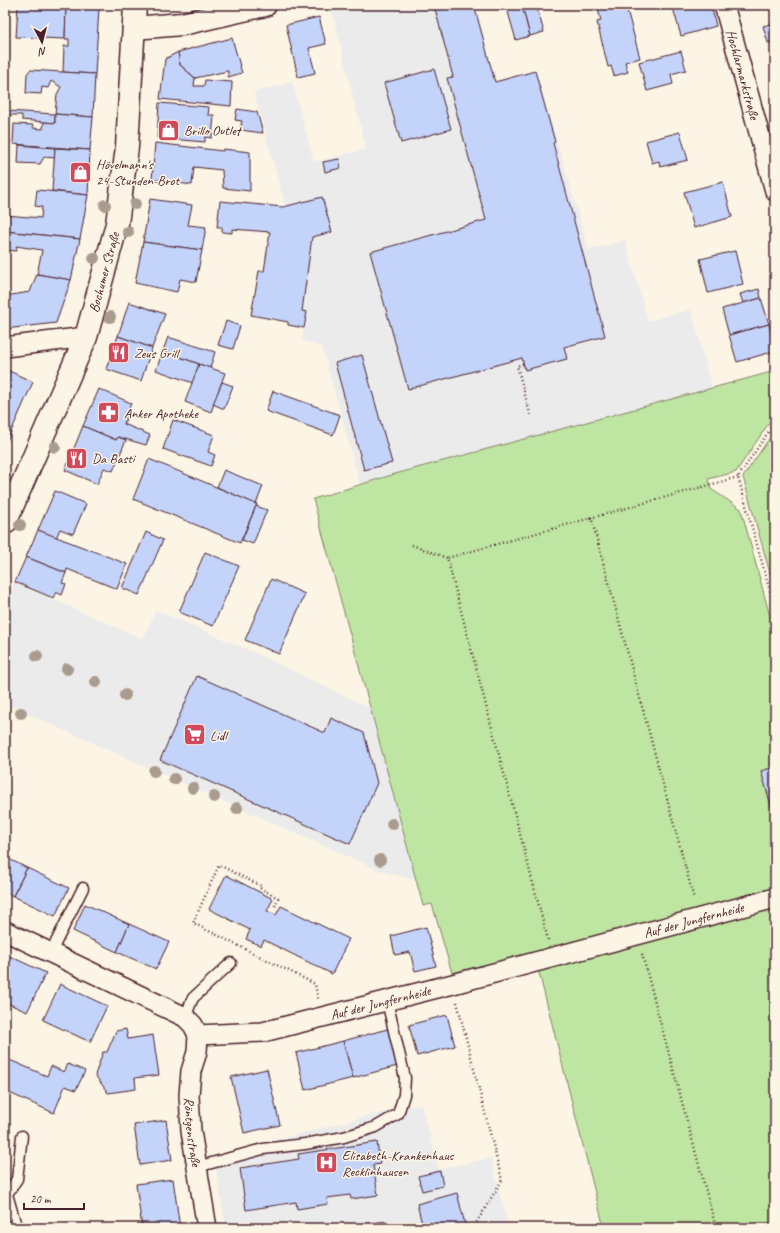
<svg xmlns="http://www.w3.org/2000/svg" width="780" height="1233" viewBox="0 0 780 1233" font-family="Caveat,sans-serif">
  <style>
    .built { fill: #ebebeb }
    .green { fill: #bee6a2; stroke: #848266 }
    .building { fill: #c3d3f9; stroke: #4a1f2b }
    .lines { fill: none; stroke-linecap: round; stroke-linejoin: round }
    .service-casing { stroke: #4a1f2b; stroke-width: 13 }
    .minor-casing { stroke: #4a1f2b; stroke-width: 22 }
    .tertiary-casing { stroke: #4a1f2b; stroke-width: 25 }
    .secondary-casing { stroke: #4a1f2b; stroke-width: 25 }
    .path { stroke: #4a1f2b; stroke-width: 2.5; stroke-dasharray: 1 3; stroke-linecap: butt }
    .service { stroke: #fcf5e5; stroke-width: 10 }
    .minor { stroke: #fcf5e5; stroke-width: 19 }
    .tertiary { stroke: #fcf5e5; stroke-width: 22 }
    .secondary { stroke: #fcf5e5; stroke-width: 22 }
    .tree { fill: #aa9b8f }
    .labels { text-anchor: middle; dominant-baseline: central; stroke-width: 3; stroke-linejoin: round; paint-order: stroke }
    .street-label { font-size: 14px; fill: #4a1f2b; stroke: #fcf5e5 }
    .poi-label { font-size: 14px; fill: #4a1f2b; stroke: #fcf5e5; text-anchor: start }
  </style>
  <rect width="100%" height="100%" fill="#fcf5e5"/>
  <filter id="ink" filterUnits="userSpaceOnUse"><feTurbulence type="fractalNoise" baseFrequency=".025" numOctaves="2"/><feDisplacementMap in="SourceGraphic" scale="8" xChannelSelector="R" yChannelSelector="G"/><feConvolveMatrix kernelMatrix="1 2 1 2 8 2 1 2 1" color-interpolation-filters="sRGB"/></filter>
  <g filter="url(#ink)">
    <g class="built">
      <path d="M 356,5 L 475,5 L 496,81 L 536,70 L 589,250 L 625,240 L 648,321 L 691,309 L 712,388 L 360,485 L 322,347 L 302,341 L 307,312 L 302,311 L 312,237 L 332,232 L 322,197 L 285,206 L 254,92 L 292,82 L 314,162 L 366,149 L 332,11 Z"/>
      <path d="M 14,582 L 143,639 L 156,610 L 253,652 L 370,708 L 416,881 L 376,869 L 5,704 L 5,602 Z"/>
      <path d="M 421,1104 L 439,1169 L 491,1158 L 509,1228 L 226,1228 L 214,1156 L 369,1116 Z"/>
    </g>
    <g class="green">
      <path d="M 775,371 L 775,414 L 736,472 L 708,479 L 711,489 L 741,509 L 775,635 L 775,1228 L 604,1228 L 534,953 L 452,973 L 432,904 L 423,906 L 373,718 L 313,499 L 395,474 Z"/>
      <path d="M 775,430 L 775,591 L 743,477 Z"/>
    </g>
    <g class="building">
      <path d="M 434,5 L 474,5 L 495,82 L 535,71 L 555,142 L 553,143 L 605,336 L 564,347 L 567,359 L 525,370 L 522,358 L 408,389 L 370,252 L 486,220 L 447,78 L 453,77 Z"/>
      <path d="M 506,5 L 522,5 L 530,36 L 516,40 Z"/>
      <path d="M 522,5 L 536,5 L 544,32 L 530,36 Z"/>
      <path d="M 597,5 L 630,5 L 626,6 L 640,58 L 625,62 L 628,72 L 614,76 L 611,66 L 608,67 L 597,22 L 601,21 Z"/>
      <path d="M 683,5 L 711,5 L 716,26 L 681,36 L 673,8 Z"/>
      <path d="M 18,6 L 66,8 L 65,39 L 16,37 Z"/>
      <path d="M 66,7 L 99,8 L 95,74 L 63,72 L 64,46 L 69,46 L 69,39 L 65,39 Z"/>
      <path d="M 319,17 L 326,44 L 309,48 L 315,73 L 298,77 L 286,25 Z"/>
      <path d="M 775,23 L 775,41 L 768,43 L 763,26 Z"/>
      <path d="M 232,38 L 242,73 L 228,77 L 228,71 L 195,78 L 180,65 L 178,52 Z"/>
      <path d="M 681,51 L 686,70 L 671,74 L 673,84 L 647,91 L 639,62 Z"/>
      <path d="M 178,52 L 180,65 L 195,78 L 194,86 L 204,86 L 205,80 L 232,82 L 231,106 L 160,99 L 165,59 Z"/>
      <path d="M 434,69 L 451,129 L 401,143 L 384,83 Z"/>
      <path d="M 30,70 L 95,74 L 93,117 L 55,114 L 57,94 L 61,87 L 51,81 L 48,88 L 42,87 L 41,94 L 26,93 L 27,74 Z"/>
      <path d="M 159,103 L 209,107 L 208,115 L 214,115 L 212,138 L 205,137 L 205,142 L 157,138 Z"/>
      <path d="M 237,109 L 257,112 L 263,133 L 240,130 L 242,121 L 235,120 Z"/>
      <path d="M 8,111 L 55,114 L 55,123 L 22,120 L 22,115 L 9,115 Z"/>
      <path d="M 55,114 L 93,117 L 90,150 L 13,144 L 14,124 L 33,125 L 33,128 L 43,129 L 44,122 L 55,123 Z"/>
      <path d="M 680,132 L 688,160 L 660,167 L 659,161 L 652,163 L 646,141 Z"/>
      <path d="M 155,143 L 223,151 L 223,149 L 250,152 L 250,191 L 223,188 L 222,170 L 194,167 L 192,185 L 152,179 Z"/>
      <path d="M 19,145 L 55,148 L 55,158 L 44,157 L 40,164 L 18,163 Z"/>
      <path d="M 55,148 L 90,150 L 88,195 L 52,191 Z"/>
      <path d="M 339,159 L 341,168 L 325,172 L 323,162 Z"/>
      <path d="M 723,182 L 732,217 L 694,228 L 684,192 Z"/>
      <path d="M 37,190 L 88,195 L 80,239 L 5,231 L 5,215 L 41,218 L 42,207 L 35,206 Z"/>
      <path d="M 322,197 L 332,232 L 312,237 L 302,311 L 307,312 L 304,328 L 288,325 L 288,322 L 251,315 L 259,271 L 264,271 L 270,232 L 232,229 L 232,233 L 222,232 L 222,227 L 217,227 L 220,201 L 283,207 Z"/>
      <path d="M 150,199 L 192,205 L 188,225 L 206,227 L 202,250 L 143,242 Z"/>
      <path d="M 5,231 L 80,239 L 71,280 L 37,274 L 42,250 L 16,246 L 17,251 L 5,250 Z"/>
      <path d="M 143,242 L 202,250 L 196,282 L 180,279 L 177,292 L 135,283 Z"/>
      <path d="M 735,251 L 743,284 L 708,293 L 700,259 Z"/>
      <path d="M 37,274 L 71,280 L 56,323 L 5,329 L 5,296 L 30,292 Z"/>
      <path d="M 759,289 L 761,298 L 743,303 L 740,294 Z"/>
      <path d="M 761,298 L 769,324 L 729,335 L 722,309 Z"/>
      <path d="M 129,302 L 165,314 L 152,348 L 118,336 Z"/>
      <path d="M 226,321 L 240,326 L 233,349 L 218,345 Z"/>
      <path d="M 769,324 L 775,351 L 737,362 L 729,335 Z"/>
      <path d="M 118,336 L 152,348 L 141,381 L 106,369 Z"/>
      <path d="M 168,337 L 215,352 L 210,368 L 163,351 Z"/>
      <path d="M 163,351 L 199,364 L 193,383 L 156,370 Z"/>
      <path d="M 362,355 L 392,463 L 364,470 L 335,363 Z"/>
      <path d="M 199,364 L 225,373 L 211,412 L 185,402 Z"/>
      <path d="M 5,369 L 33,382 L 6,443 L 5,442 Z"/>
      <path d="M 222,382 L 233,386 L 224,409 L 213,404 Z"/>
      <path d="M 99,389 L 131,403 L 124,424 L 150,435 L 146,445 L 118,437 L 116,440 L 83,426 Z"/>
      <path d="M 273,391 L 340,415 L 333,435 L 266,411 Z"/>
      <path d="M 173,420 L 214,435 L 208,452 L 215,455 L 211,466 L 163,449 Z"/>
      <path d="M 83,426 L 116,440 L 118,437 L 126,440 L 113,471 L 104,468 L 97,484 L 65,470 Z"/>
      <path d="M 149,459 L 257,504 L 240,543 L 133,499 Z"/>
      <path d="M 224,470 L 263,486 L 256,504 L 217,487 Z"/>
      <path d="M 55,491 L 86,504 L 73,534 L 60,529 L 56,538 L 38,530 Z"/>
      <path d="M 256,506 L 267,510 L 253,544 L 242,540 Z"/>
      <path d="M 38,530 L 127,564 L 117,589 L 67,569 L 66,573 L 26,557 Z"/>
      <path d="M 146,532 L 163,540 L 139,595 L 122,588 Z"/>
      <path d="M 205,552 L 239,566 L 213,626 L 179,612 Z"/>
      <path d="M 26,557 L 66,573 L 62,583 L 66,584 L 62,595 L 56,592 L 53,598 L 15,582 Z"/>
      <path d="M 271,579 L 305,594 L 279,654 L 245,640 Z"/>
      <path d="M 197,676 L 325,733 L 331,718 L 364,733 L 377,783 L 350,844 L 160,760 Z"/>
      <path d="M 775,767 L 775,819 L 761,771 Z"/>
      <path d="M 5,857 L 27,868 L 13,896 L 5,892 Z"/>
      <path d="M 27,868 L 69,888 L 55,916 L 13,896 Z"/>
      <path d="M 226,875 L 273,899 L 267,911 L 276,915 L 281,906 L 349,939 L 332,974 L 264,940 L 261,946 L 246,939 L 250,930 L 209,909 Z"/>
      <path d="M 85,904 L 129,924 L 117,952 L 73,931 Z"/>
      <path d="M 129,924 L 169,942 L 156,969 L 117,952 Z"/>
      <path d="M 426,927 L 436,966 L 415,971 L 410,952 L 395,955 L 391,936 Z"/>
      <path d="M 5,954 L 46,973 L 27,1012 L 5,1002 Z"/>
      <path d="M 60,984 L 107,1006 L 90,1042 L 43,1020 Z"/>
      <path d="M 447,1015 L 455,1046 L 417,1056 L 409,1025 Z"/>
      <path d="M 391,1028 L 401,1065 L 353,1078 L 343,1041 Z"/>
      <path d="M 126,1029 L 128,1039 L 153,1035 L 159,1075 L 135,1078 L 136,1089 L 108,1093 L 95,1075 L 103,1052 L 107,1052 L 116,1031 Z"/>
      <path d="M 343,1041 L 353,1078 L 305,1090 L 296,1053 Z"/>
      <path d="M 5,1058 L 47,1076 L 51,1066 L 64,1072 L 68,1064 L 85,1071 L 76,1090 L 65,1086 L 54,1113 L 5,1091 Z"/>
      <path d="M 267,1069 L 280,1125 L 244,1133 L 231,1077 Z"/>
      <path d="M 166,1120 L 172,1160 L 140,1165 L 134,1125 Z"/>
      <path d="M 377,1142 L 380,1164 L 373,1165 L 378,1195 L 351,1199 L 350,1195 L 327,1198 L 328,1204 L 297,1209 L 296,1202 L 246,1210 L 240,1168 L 299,1159 L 298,1154 Z"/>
      <path d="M 440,1171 L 443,1186 L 422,1191 L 418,1176 Z"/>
      <path d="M 173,1179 L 180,1228 L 142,1228 L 136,1184 Z"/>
      <path d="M 457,1193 L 466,1228 L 423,1228 L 417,1204 Z"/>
      <path d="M 386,1221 L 387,1228 L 354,1228 L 353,1226 Z"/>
    </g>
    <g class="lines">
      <defs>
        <g id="service">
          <path d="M 51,952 L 83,888"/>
          <path d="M 185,1017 L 193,998 L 231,963"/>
          <path d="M 197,1167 L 263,1149 L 305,1144 L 344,1137 L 376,1127 L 398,1114 L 404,1095 L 405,1078 L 387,1001"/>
          <path d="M 19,1228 L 15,1222 L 7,1194 L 17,1179 L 22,1136"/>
        </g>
        <g id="minor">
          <path id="s1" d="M 724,5 L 775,191"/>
          <path d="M 5,347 L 86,337"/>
          <path d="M 5,931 L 185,1017 L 193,1025 L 198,1035"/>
          <path id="s2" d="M 198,1035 L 263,1032 L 453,984 L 775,898"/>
          <path id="s3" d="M 198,1035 L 197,1052 L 191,1071 L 189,1095 L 191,1131 L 207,1228"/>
        </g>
        <path id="tertiary" d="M 134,28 L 182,24 L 265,5"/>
        <g id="secondary">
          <path id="s4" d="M 5,523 L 86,337 L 117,224 L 127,147 L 135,5"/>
        </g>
      </defs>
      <use href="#service" class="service-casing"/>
      <use href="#minor" class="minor-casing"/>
      <use href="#tertiary" class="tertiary-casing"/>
      <use href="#secondary" class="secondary-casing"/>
      <g class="path">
        <path d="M 523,364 L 517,366 L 531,417"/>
        <path d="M 775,422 L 738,477 L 775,609"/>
        <path d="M 591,517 L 694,899"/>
        <path d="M 412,545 L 447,558"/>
        <path d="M 275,906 L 278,898 L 260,888 L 261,886 L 219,865 L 193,923 L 315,984 L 318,999"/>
        <path d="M 548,940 L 447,558 L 738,477"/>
        <path d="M 642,954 L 716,1228"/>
        <path d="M 457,1002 L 502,1180 L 475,1225 L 476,1228"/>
      </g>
      <use href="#service" class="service"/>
      <use href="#minor" class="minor"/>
      <use href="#tertiary" class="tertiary"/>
      <use href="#secondary" class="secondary"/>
    </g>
    <g class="tree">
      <circle cx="135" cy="204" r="6"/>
      <circle cx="105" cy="205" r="6"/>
      <circle cx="128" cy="232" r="6"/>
      <circle cx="94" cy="258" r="6"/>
      <circle cx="110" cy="317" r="6"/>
      <circle cx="55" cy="447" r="6"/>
      <circle cx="20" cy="525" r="6"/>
      <circle cx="37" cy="656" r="6"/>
      <circle cx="67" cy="669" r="6"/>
      <circle cx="96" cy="682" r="6"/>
      <circle cx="125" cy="695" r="6"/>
      <circle cx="21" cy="713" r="6"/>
      <circle cx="154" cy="771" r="6"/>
      <circle cx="174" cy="779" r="6"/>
      <circle cx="193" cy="788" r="6"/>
      <circle cx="214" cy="797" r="6"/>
      <circle cx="237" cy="808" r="6"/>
      <circle cx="392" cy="824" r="6"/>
      <circle cx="380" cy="860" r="6"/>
    </g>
  </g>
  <defs>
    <symbol id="shop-square" viewBox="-11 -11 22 22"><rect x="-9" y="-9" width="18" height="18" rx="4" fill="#d1495b" stroke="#fcf5e5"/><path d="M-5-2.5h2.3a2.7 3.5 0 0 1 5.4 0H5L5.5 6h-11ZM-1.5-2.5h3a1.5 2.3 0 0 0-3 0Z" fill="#fff"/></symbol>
    <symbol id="restaurant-square" viewBox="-11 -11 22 22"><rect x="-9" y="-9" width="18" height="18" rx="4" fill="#d1495b" stroke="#fcf5e5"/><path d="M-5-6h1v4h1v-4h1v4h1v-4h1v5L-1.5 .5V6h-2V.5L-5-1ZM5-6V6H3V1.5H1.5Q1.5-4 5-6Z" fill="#fff"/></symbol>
    <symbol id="pharmacy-square" viewBox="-11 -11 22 22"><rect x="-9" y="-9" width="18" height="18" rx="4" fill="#d1495b" stroke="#fcf5e5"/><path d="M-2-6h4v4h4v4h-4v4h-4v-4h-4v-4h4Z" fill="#fff"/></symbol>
    <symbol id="supermarket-square" viewBox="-11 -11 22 22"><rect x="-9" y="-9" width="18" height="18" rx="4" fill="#d1495b" stroke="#fcf5e5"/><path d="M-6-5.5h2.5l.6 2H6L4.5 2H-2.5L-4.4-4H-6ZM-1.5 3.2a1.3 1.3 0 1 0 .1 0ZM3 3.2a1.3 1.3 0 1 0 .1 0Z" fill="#fff"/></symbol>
    <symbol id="hospital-square" viewBox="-11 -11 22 22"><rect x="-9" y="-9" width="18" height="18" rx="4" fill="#d1495b" stroke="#fcf5e5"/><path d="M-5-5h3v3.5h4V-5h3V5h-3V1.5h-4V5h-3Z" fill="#fff"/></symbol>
  </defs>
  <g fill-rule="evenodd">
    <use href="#shop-square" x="156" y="118" width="25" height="25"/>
    <use href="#shop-square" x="68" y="160" width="25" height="25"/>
    <use href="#restaurant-square" x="106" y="340" width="25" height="25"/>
    <use href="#pharmacy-square" x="96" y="400" width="25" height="25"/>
    <use href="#restaurant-square" x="64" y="446" width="25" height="25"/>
    <use href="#supermarket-square" x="182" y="722" width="25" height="25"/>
    <use href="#hospital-square" x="314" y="1150" width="25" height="25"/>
  </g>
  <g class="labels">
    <g class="street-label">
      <text stroke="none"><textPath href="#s1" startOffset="72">Hochlarmarkstraße</textPath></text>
      <text stroke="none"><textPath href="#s4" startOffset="270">Bochumer Straße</textPath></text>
      <text stroke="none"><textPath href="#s2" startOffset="510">Auf der Jungfernheide</textPath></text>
      <text stroke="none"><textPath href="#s2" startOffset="186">Auf der Jungfernheide</textPath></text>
      <text stroke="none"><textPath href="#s3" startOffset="98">Röntgenstraße</textPath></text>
    </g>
    <g class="poi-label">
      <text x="184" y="130">Brillo Outlet</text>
      <text x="96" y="164">Hövelmann's<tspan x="96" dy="16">24-Stunden-Brot</tspan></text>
      <text x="134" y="353">Zeus Grill</text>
      <text x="124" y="413">Anker Apotheke</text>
      <text x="92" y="458">Da Basti</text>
      <text x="210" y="735">Lidl</text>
      <text x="342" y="1155">Elisabeth-Krankenhaus<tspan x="342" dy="16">Recklinhausen</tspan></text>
    </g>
  </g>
  <rect width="780" height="1233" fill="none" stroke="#fcf5e5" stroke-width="20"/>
  <rect x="10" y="10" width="760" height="1213" fill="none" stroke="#4a1f2b" stroke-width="1.5" filter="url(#ink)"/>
  <g transform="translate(42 42) rotate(173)" stroke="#fcf5e5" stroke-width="3" paint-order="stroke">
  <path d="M0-3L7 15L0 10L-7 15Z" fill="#4a1f2b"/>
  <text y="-6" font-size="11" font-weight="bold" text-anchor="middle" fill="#4a1f2b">N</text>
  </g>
  <path d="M24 1203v6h60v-6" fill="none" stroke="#4a1f2b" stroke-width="2"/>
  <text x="30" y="1203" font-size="12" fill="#4a1f2b" stroke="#fcf5e5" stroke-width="3" paint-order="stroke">20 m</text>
</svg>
